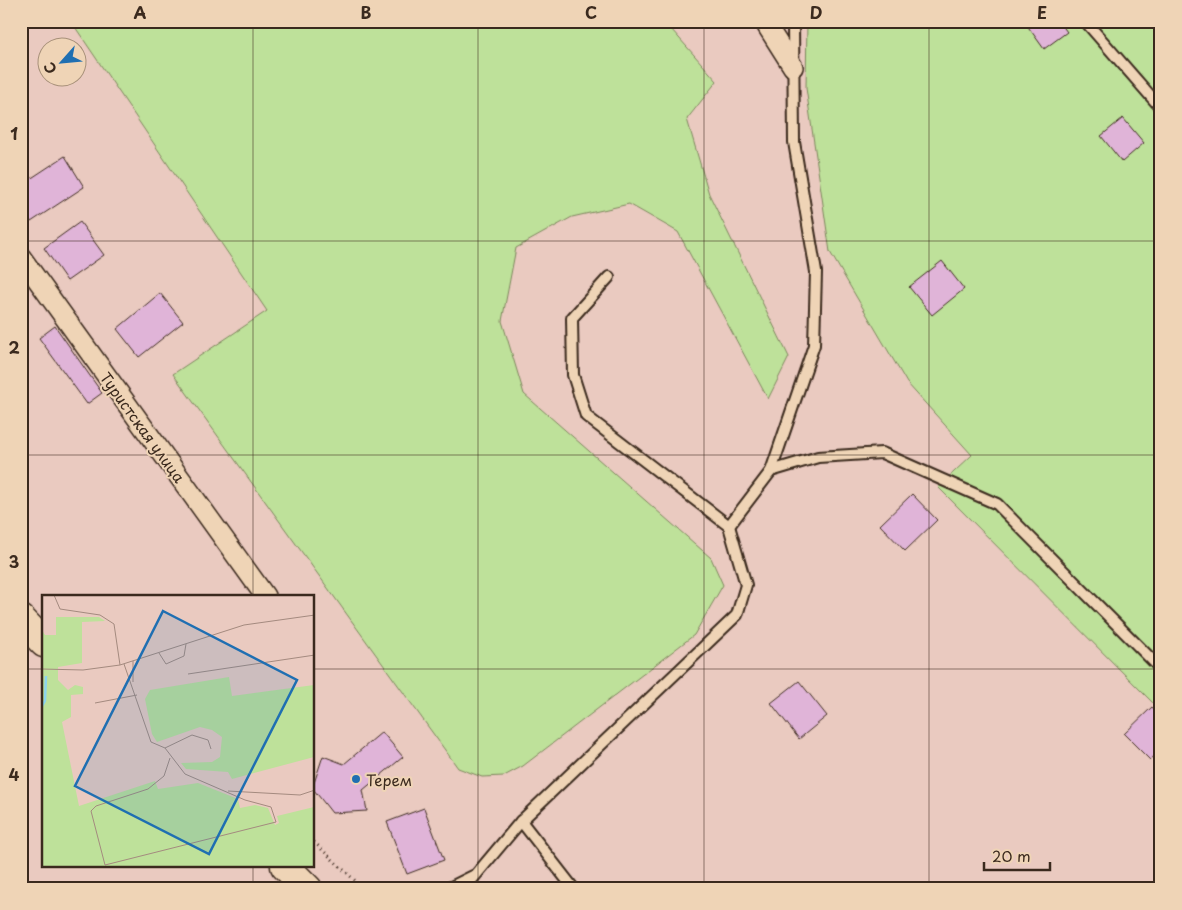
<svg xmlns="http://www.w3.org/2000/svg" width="1182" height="910" viewBox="0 0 1182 910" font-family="'Playpen Sans',sans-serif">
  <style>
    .green { fill: #bee19a; stroke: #7c865c }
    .building { fill: #e0b4d8; stroke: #3b2a1e }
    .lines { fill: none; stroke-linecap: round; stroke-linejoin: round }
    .lane-casing { stroke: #3b2a1e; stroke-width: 14 }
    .street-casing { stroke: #3b2a1e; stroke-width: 22 }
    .highway-casing { stroke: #3b2a1e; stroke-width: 31 }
    .path { stroke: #3b2a1e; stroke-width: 3; stroke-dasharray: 1 4; stroke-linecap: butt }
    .lane { stroke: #efd4b6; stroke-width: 10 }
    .street { stroke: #efd4b6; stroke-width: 19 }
    .highway { stroke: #efd4b6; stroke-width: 28 }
    .grid { fill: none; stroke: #3b2a1e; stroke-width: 1; stroke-opacity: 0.55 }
    .poi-dot { fill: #1f6fb2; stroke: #efd4b6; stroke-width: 2 }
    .labels { text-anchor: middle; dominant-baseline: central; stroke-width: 4; stroke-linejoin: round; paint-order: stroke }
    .street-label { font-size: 15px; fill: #3b2a1e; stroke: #efd4b6 }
    .poi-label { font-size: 15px; fill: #3b2a1e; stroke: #efd4b6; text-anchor: start }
    .inset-river { fill: none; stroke: #8dd4ee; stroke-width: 2.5 }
    .inset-road { fill: none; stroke: #a48a7f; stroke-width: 1 }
    .view { fill: #1f6fb2; fill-opacity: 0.15; stroke: #1f6fb2; stroke-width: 2.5 }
    .inset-edge { fill: none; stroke: #3b2a1e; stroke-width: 2.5 }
    .neatline { fill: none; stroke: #3b2a1e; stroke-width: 2 }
    .grid-label { font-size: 16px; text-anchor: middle; font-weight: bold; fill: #3b2a1e }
  </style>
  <rect width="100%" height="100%" fill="#eacac0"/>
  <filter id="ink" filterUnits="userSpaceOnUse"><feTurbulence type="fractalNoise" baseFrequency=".02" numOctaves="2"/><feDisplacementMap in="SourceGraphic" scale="10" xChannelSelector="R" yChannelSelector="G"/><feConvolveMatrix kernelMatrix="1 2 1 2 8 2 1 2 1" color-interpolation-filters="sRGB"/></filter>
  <g filter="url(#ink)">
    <g class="green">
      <path d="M 71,21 L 664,21 L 717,81 L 687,119 L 709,194 L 789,357 L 768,399 L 678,232 L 629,204 L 572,217 L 516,248 L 502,321 L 524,394 L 711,558 L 723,585 L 694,635 L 523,766 L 504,776 L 482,777 L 458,768 L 173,374 L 267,311 Z"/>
      <path d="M 807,21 L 1161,21 L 1161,711 L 938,487 L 972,455 L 907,383 L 830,252 L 806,88 Z"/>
    </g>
    <g class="building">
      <path d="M 1024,21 L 1059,21 L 1067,32 L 1044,49 Z"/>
      <path d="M 1123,118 L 1144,143 L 1122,162 L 1101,136 Z"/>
      <path d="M 65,156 L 84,187 L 31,222 L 21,208 L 21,185 Z"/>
      <path d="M 80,222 L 104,255 L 67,281 L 44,248 Z"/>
      <path d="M 942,261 L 964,289 L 932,315 L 909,287 Z"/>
      <path d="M 160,293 L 183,322 L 139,357 L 117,329 Z"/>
      <path d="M 55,326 L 102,393 L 87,404 L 39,338 Z"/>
      <path d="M 912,494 L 937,520 L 905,551 L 880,525 Z"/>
      <path d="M 799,681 L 827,716 L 799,739 L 771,703 Z"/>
      <path d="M 1152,707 L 1161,716 L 1161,750 L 1150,760 L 1124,734 Z"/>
      <path d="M 382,732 L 403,757 L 363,790 L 367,811 L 332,813 L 314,790 L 314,783 L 323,756 L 344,764 Z"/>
      <path d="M 424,808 L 444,860 L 407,874 L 387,822 Z"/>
    </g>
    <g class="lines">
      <defs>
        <g id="lane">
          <path d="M 1085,21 L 1161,108"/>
          <path d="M 609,277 L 572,318 L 573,375 L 586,416 L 729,526 L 771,471 L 814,345 L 816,272 L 794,142 L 793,21"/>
          <path d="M 771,471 L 818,457 L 882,453 L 997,504 L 1161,669"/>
          <path d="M 521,821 L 574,889"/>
          <path d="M 447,889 L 473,876"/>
          <path d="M 464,889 L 521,821 L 737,615 L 746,585 L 729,526"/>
        </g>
        <g id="street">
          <path d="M 765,21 L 767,26 L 793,67"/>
          <path d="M 21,257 L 265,596"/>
        </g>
        <g id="highway">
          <path d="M 21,619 L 44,643"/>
          <path d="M 285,866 L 308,889"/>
        </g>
      </defs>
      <use href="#lane" class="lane-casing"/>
      <use href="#street" class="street-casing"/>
      <use href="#highway" class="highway-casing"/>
      <path class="path" d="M 314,842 L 364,889"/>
      <use href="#lane" class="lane"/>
      <use href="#street" class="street"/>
      <use href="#highway" class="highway"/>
    </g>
  </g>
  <path class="grid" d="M 253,21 L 253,596M 478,21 L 478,889M 704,21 L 704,889M 929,21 L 929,889M 21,241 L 1161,241M 21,455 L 1161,455M 21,669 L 44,669M 314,669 L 1161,669M 253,866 L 253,889"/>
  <circle class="poi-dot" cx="356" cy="779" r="5"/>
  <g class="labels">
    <g class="street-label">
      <text transform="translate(143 427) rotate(54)">Туристская улица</text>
    </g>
    <g class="poi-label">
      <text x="366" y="779">Терем</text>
    </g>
  </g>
  <g transform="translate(42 595)">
    <rect width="272" height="272" fill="#eacac0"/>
    <path d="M 14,22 L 57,22 L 63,26 L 40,27 L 40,68 L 16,72 L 16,85 L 26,95 L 33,90 L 41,92 L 41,99 L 29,100 L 29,122 L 20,127 L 37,211 L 113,186 L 116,194 L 156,188 L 196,204 L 198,213 L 213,210 L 226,213 L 233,230 L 237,228 L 235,221 L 272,212 L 272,272 L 0,272 L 0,35 L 3,40 L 14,40 ZM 187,82 L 190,101 L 272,90 L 272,162 L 190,184 L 186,177 L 144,174 L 139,168 L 170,167 L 178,162 L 180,142 L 170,135 L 158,132 L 115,147 L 110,139 L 103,104 L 108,95 Z" fill="#bee19a"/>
    <path class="inset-river" d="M 0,111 L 3,106 L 4,81"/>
    <path class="inset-road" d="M 12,0 L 18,14 L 58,20 L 72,29 L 78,70M 117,58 L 124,69 L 142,61 L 144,49M 82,69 L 109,147 L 123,153M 0,74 L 41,75 L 78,70 L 202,30 L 273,20M 146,79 L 273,60M 91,87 L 91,66M 53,108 L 95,100M 128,163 L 122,181 L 106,194 L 54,211 L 49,216 L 63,270 L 234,227 L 229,212 L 203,205 L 143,179 L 123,153 L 150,140 L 166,145 L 169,154M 186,196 L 258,200 L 273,195"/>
    <path class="view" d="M 121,16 L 255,85 L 167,259 L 33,191 Z"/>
    <rect width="272" height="272" class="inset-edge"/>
  </g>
  <rect width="1182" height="910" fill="none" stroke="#efd4b6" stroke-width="55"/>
  <g transform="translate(62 62) rotate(243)"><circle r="24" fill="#efd4b6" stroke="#a79079"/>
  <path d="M0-4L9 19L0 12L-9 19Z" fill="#1f6fb2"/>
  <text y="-8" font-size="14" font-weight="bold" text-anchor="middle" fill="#3b2a1e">С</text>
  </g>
  <path d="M984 862v8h66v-8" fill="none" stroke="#3b2a1e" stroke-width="2.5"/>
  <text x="992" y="862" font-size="15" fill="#3b2a1e" stroke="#efd4b6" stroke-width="4" paint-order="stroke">20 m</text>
  <rect x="28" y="28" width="1126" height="854" class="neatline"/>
  <g class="grid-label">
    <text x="140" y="19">A</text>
    <text x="366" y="19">B</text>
    <text x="591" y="19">C</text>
    <text x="816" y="19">D</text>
    <text x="1042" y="19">E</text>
    <text x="14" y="140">1</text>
    <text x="14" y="354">2</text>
    <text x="14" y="568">3</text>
    <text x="14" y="781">4</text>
  </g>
</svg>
